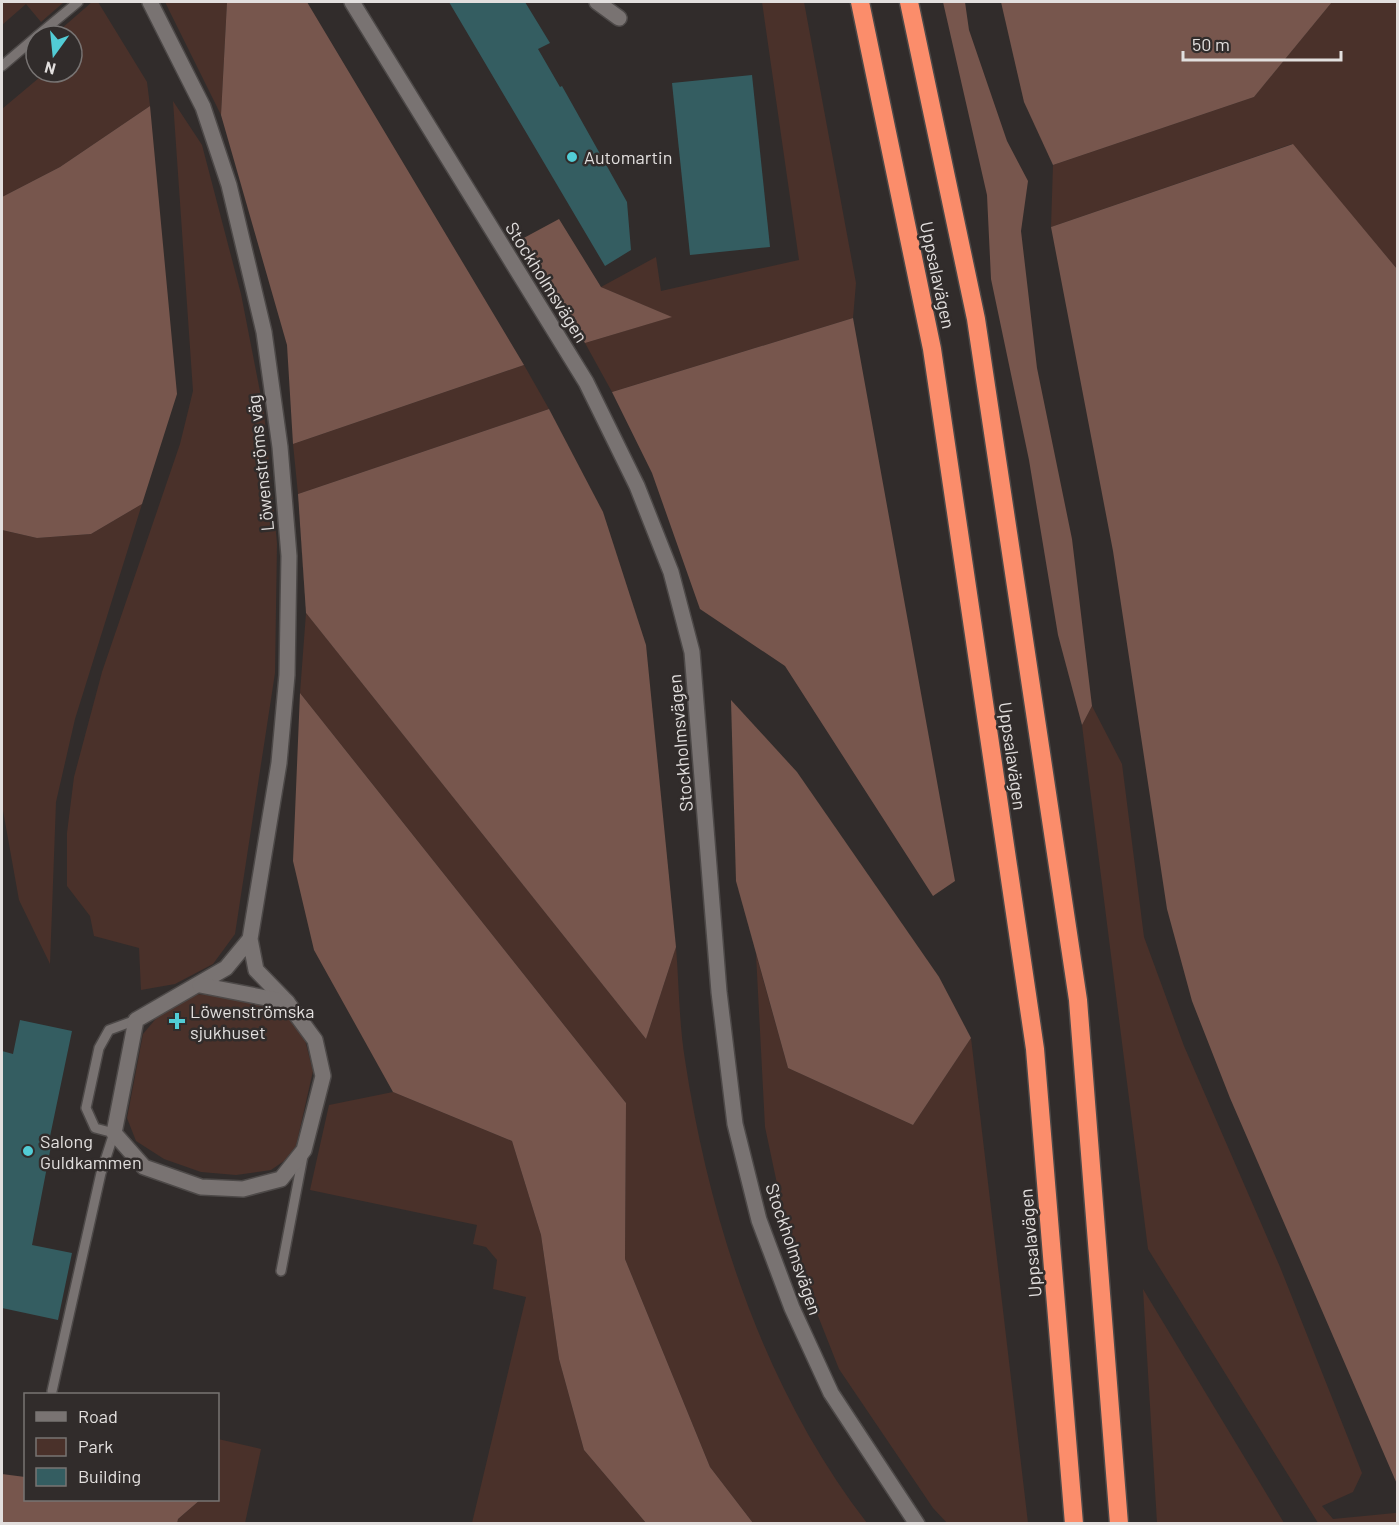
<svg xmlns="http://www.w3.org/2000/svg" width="1399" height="1525" viewBox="0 0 1399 1525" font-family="Barlow,sans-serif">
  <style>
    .green { fill: #4a312a }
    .forest { fill: #77564d }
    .building { fill: #345d61 }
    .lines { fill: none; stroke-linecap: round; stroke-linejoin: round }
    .lane-casing { stroke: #4d4948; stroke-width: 12 }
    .street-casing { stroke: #4d4948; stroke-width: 18 }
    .secondary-casing { stroke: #4d4948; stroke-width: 18 }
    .highway-casing { stroke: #4d4948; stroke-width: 21 }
    .lane { stroke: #797372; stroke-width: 9 }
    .street { stroke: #797372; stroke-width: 15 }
    .secondary { stroke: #797372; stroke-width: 15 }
    .highway { stroke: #fb8d6b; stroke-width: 18 }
    .poi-dot { fill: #52ccd5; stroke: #312c2b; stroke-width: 2 }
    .labels { text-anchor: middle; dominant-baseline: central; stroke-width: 5; stroke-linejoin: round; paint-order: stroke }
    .poi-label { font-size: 18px; fill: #e2dfde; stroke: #312c2b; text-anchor: start }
    .street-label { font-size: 18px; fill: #e2dfde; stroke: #312c2b }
  </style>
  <rect width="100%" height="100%" fill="#312c2b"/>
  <g class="green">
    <path d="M 2,2 L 64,2 L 41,22 L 26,4 L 2,25 Z"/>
    <path d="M 92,2 L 98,2 L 147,82 L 150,106 L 60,167 L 2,197 L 2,109 L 46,72 L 72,72 L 72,36 L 53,36 Z"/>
    <path d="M 165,2 L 227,2 L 221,115 Z"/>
    <path d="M 762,2 L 804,2 L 856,283 L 853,318 L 612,392 L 585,343 L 671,317 L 601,287 L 656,257 L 661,291 L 799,260 Z"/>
    <path d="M 1332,2 L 1397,2 L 1397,269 L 1292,144 L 1051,227 L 1053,165 L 1254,97 Z"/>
    <path d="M 173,101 L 202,145 L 241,294 L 264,412 L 277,543 L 275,673 L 235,934 L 213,964 L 175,984 L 141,990 L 139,948 L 94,936 L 90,916 L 67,886 L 67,833 L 74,777 L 102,672 L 180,444 L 193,391 Z"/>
    <path d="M 524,365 L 549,409 L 298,494 L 293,444 Z"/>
    <path d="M 142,504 L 75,719 L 56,802 L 50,964 L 19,900 L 2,805 L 2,530 L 37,538 L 91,534 Z"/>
    <path d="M 306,613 L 646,1039 L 676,947 C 679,984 679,1023 685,1060 C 710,1224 765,1391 867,1523 L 753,1523 L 710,1467 L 625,1259 L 626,1103 L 300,693 Z"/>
    <path d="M 1092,706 L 1122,764 L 1144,937 L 1184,1046 L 1280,1267 L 1362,1473 L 1353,1492 L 1322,1506 L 1333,1519 L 1395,1513 L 1397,1513 L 1397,1523 L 1318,1523 L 1148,1249 L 1082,725 Z"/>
    <path d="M 756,954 L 788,1068 L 913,1125 L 971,1038 L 1028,1523 L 947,1523 L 933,1508 L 839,1369 L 790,1245 L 765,1127 Z"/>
    <path d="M 196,994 L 227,997 L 283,1011 L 305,1040 L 313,1071 L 296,1146 L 284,1161 L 271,1170 L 236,1175 L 201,1172 L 164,1159 L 136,1141 L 127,1118 L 143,1034 L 164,1009 Z"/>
    <path d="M 393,1092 L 512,1141 L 541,1235 L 559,1359 L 584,1450 L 646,1523 L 472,1523 L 526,1297 L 493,1289 L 497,1260 L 486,1247 L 473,1244 L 477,1225 L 310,1190 L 329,1105 Z"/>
    <path d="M 1143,1289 L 1284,1523 L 1157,1523 Z"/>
    <path d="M 218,1439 L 261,1449 L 245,1523 L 177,1524 L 177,1520 L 200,1500 L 218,1500 Z"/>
  </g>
  <g class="forest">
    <path d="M 227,2 L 307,2 L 524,365 L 293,444 L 287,345 L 221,115 Z"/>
    <path d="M 943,2 L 965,2 L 969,30 L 1007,141 L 1028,181 L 1021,231 L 1037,368 L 1072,539 L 1092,706 L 1082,725 L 1058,635 L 1029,460 L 991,279 L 987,195 Z"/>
    <path d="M 1001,2 L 1332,2 L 1254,97 L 1053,165 L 1024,102 Z"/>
    <path d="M 150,106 L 177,394 L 142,504 L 91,534 L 37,538 L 2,530 L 2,197 L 60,167 Z"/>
    <path d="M 1293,144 L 1397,269 L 1397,1484 L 1230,1098 L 1192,1001 L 1167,909 L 1113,551 L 1051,227 Z"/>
    <path d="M 559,219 L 601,287 L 672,317 L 585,343 L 520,240 Z"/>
    <path d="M 853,318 L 955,881 L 933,896 L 785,666 L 700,609 L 652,473 L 612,392 Z"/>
    <path d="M 549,409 L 603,512 L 646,645 L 676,947 L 646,1039 L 306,613 L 298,494 Z"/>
    <path d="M 300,693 L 626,1103 L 625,1259 L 710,1467 L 753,1523 L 646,1523 L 584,1450 L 559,1359 L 541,1235 L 512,1141 L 393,1092 L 314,950 L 293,861 Z"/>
    <path d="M 731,700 L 797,772 L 939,977 L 971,1038 L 913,1125 L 788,1068 L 736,881 Z"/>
    <path d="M 2,1474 L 25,1477 L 26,1500 L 200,1500 L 178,1519 L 177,1523 L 2,1523 Z"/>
  </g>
  <g class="building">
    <path d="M 449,2 L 525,2 L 550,43 L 538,49 L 560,87 L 562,86 L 627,202 L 631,250 L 605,266 Z"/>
    <path d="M 752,75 L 770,247 L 690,255 L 672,83 Z"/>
    <path d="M 20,1020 L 72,1031 L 48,1146 L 51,1146 L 32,1245 L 72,1253 L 58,1320 L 2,1308 L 2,1051 L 13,1054 Z"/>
  </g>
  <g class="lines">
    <defs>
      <g id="lane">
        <path d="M 37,36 L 78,2"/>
        <path d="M 2,66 L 36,37"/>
        <path d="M 281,1271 L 303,1156"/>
        <path d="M 52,1391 L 101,1173 L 114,1133 L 95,1128 L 86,1108 L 99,1048 L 109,1030 L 136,1020"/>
      </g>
      <g id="street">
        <path d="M 150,2 L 203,107 L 229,185 L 264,332 L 280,447 L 289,556 L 287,675 L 279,763 L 250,939 L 256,970 L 287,1002 L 315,1040 L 323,1076 L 304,1150 L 281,1179 L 243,1189 L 201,1187 L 144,1167 L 114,1133 L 136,1020 L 226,968 L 250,939"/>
        <path d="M 597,2 L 619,18"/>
        <path d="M 200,985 L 287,1002"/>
      </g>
      <path id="secondary" d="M 352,2 L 586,382 L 637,486 L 671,572 L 692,652 L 719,992 L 735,1124 L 759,1220 L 792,1308 L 831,1393 L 917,1524"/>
      <g id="highway">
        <path d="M 860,2 L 932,349 L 1035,1049 L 1074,1524"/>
        <path d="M 909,2 L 976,319 L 1078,1000 L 1119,1524"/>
      </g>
    </defs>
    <use href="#lane" class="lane-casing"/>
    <use href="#street" class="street-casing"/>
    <use href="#secondary" class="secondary-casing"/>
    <use href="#highway" class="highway-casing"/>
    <use href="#lane" class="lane"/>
    <use href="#street" class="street"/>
    <use href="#secondary" class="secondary"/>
    <use href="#highway" class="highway"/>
  </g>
  <g class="poi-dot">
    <circle cx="572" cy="157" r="6"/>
    <path d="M174 1012h6v6h6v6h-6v6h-6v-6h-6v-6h6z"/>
    <circle cx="28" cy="1151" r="6"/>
  </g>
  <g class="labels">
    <g class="poi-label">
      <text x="584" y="157">Automartin</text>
      <text x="190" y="1011">Löwenströmska<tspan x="190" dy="21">sjukhuset</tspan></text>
      <text x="40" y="1141">Salong<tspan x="40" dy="21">Guldkammen</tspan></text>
    </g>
    <g class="street-label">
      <text transform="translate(938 275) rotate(78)">Uppsalavägen</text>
      <text transform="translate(547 282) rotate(58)">Stockholmsvägen</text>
      <text transform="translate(260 463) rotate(-96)">Löwenströms väg</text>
      <text transform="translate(680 743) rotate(-95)">Stockholmsvägen</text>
      <text transform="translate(1013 756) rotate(82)">Uppsalavägen</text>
      <text transform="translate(1030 1243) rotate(-95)">Uppsalavägen</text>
      <text transform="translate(794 1249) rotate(71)">Stockholmsvägen</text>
    </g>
  </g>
  <rect width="1399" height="1525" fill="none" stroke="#e2dfde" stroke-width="6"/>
  <rect x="24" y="1393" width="195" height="108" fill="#312c2b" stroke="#787473" stroke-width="1.5"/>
  <rect x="36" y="1412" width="30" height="9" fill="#797372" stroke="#787473" stroke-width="1.5"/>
  <text x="78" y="1423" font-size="18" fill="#e2dfde">Road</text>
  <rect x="36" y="1438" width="30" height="18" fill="#4a312a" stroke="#787473" stroke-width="1.5"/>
  <text x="78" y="1453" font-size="18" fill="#e2dfde">Park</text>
  <rect x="36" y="1468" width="30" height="18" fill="#345d61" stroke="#787473" stroke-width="1.5"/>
  <text x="78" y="1483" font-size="18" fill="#e2dfde">Building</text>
  <g transform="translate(54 54) rotate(195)"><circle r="28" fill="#312c2b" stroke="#787473" stroke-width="1.5"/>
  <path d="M0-4.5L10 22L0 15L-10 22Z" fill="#52ccd5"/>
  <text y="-9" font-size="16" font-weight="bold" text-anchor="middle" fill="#e2dfde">N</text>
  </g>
  <path d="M1183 51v9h158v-9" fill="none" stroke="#e2dfde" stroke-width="3"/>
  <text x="1192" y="51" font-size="18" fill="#e2dfde" stroke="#312c2b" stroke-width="4.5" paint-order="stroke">50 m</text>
</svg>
